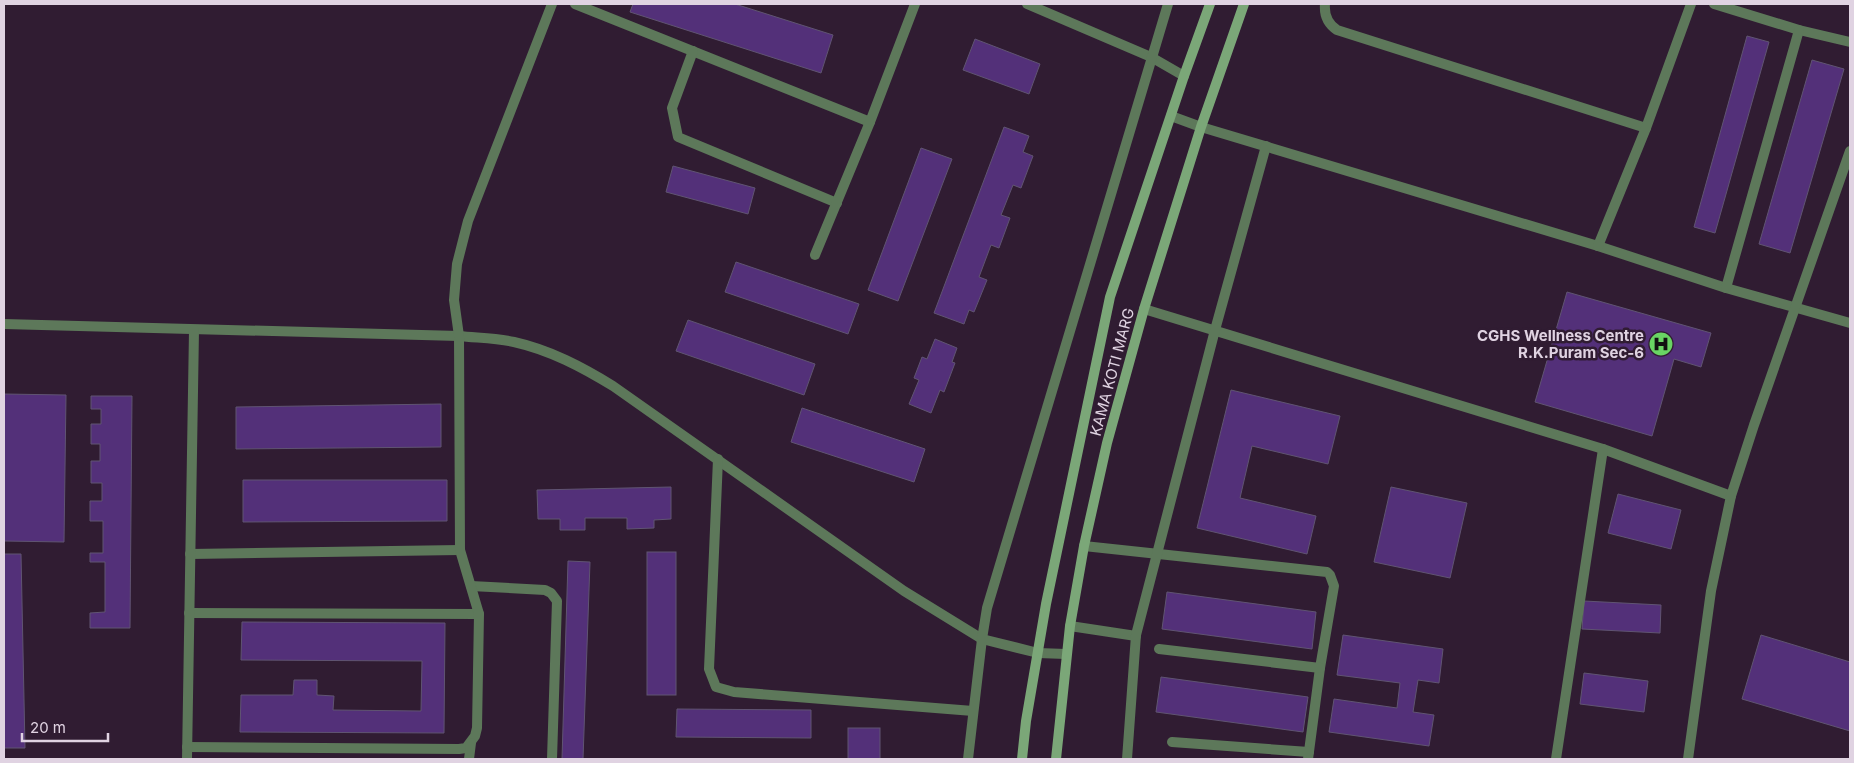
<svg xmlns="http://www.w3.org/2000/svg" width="1854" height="763" viewBox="0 0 1854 763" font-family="Inter,sans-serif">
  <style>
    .building { fill: #533079; stroke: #605472 }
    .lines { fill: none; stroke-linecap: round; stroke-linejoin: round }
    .street { stroke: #5d785a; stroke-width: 10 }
    .secondary { stroke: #7ba778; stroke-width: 10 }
    .labels { text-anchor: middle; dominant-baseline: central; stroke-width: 5; stroke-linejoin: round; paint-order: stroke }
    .poi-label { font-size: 15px; font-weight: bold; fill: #e0d3e2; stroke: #301c32; text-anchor: end }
    .street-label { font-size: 15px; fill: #e0d3e2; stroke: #301c32 }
  </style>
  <rect width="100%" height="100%" fill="#301c32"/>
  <g class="building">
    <path d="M 633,4 L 735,4 L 833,35 L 821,73 L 630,12 Z"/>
    <path d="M 1747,36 L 1769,42 L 1715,233 L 1694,227 Z"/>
    <path d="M 975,39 L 1040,64 L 1029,94 L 963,70 Z"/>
    <path d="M 1812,60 L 1844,69 L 1790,253 L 1759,244 Z"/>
    <path d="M 1004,127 L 1029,136 L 1023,152 L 1033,156 L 1021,188 L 1013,185 L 1001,215 L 1010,218 L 999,248 L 991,245 L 979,277 L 987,280 L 974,312 L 969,310 L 964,324 L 934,313 Z"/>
    <path d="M 921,148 L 952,159 L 898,301 L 868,290 Z"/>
    <path d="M 673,166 L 755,188 L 748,214 L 666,192 Z"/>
    <path d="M 736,262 L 859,304 L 848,334 L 725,292 Z"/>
    <path d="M 1567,292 L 1711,333 L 1701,367 L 1674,359 L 1652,436 L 1535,402 Z"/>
    <path d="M 688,320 L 815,364 L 804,395 L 676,351 Z"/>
    <path d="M 935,339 L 957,348 L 952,362 L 955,363 L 944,392 L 940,390 L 931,413 L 909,404 L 919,380 L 914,378 L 922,357 L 927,359 Z"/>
    <path d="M 1231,390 L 1340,416 L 1328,464 L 1252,446 L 1240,498 L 1316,516 L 1307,554 L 1197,528 Z"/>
    <path d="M 4,394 L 66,395 L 64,542 L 4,541 Z"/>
    <path d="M 91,396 L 132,396 L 130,628 L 90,628 L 90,613 L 105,612 L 105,562 L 90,562 L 90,553 L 103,553 L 103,521 L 90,521 L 90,501 L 102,501 L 102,483 L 91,483 L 91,461 L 100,461 L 100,444 L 91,444 L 91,424 L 101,424 L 101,409 L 91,409 Z"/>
    <path d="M 441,404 L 441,447 L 236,449 L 236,407 Z"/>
    <path d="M 802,408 L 925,449 L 914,482 L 791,442 Z"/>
    <path d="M 243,480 L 447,480 L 447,521 L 243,522 Z"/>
    <path d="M 671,487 L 671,519 L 654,520 L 654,528 L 627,529 L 627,518 L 585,518 L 585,530 L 560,530 L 560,519 L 538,519 L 537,490 Z"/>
    <path d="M 1391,487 L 1467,503 L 1450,578 L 1374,562 Z"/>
    <path d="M 1618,494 L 1681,510 L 1671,549 L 1608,533 Z"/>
    <rect x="647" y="552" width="29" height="143"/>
    <path d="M 4,554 L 21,554 L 25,748 L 4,748 Z"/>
    <path d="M 568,561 L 590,562 L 583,759 L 562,759 Z"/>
    <path d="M 1167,592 L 1316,612 L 1312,649 L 1162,629 Z"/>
    <path d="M 1584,601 L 1661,605 L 1660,633 L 1582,629 Z"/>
    <path d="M 242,622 L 445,623 L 444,733 L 240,732 L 241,695 L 293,695 L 294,680 L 317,680 L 317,695 L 334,696 L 333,710 L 421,711 L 422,661 L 241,660 Z"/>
    <path d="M 1343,635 L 1443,649 L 1439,683 L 1418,680 L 1413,712 L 1434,715 L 1429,746 L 1329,732 L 1334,699 L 1397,708 L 1400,683 L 1337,675 Z"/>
    <path d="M 1761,635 L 1850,662 L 1850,731 L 1742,699 Z"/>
    <path d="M 1584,673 L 1648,681 L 1644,712 L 1580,704 Z"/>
    <path d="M 1161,677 L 1308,697 L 1303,732 L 1156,712 Z"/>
    <path d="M 677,709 L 811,710 L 811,738 L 676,737 Z"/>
    <rect x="848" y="728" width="32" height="31"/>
  </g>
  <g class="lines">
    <g class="street">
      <path d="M 575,4 L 870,122"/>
      <path d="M 1027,4 L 1151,57 L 1184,76"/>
      <path d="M 1325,4 C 1324,15 1328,24 1337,30 L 1646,128"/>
      <path d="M 1714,4 L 1799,30 L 1850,42"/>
      <path d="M 693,51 L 672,108 L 678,137 L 837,203"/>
      <path d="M 1171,116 L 1201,127 L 1598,246 L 1726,288 L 1850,323"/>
      <path d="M 1598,246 L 1646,128 L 1691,4"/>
      <path d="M 815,255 L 870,122 L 915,4"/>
      <path d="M 1726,288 L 1799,30"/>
      <path d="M 1144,309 L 1603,449 L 1731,496"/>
      <path d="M 4,324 L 459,336 C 477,338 496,338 514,342 C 550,350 582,367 613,386 L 904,591 L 982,639 L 1038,653 L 1066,654"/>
      <path d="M 718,459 L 709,669 L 716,687 L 734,692 L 973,711"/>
      <path d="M 1084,546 L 1327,572 L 1330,575 L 1334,586 L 1320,668 L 1308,759"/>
      <path d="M 190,554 L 460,550"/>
      <path d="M 471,586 L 545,590 L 551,593 L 557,601 L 552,759"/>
      <path d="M 189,613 L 479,614"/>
      <path d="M 1070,626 L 1136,636"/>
      <path d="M 1159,649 L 1320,668"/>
      <path d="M 1172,742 L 1309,752"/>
      <path d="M 187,747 L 459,749 L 466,748 L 475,736 L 477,728 L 479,614 L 460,550 L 459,336 L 454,300 L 457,264 L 468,221 L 552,4"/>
      <path d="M 187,759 L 194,330"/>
      <path d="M 469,759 L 471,743"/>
      <path d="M 968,759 L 982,639 L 987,608 L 1168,4"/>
      <path d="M 1127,759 L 1136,635 L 1215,330 L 1266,146"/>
      <path d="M 1556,759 L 1603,449"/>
      <path d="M 1688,759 L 1711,591 L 1731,496 L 1754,425 L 1850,151"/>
    </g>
    <g class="secondary">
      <path d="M 1022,759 L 1026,721 L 1046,604 L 1110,297 L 1184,76 L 1210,4"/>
      <path d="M 1056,759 L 1070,626 L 1084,546 L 1107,443 L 1144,309 L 1201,127 L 1244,4"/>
    </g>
  </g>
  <defs>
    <symbol id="hospital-disc" viewBox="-11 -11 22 22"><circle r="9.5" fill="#69d464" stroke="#301c32"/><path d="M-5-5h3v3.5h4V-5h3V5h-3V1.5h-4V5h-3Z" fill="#111"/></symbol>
  </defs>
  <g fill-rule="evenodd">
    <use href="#hospital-disc" x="1647" y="330" width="28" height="28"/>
  </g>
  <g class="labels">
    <g class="poi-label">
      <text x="1644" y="335">CGHS Wellness Centre<tspan x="1644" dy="17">R.K.Puram Sec-6</tspan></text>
    </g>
    <g class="street-label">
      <text transform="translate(1112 372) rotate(-75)">KAMA KOTI MARG</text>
    </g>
  </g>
  <rect width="1854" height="763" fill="none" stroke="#e0d3e2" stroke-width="10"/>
  <path d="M22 733v8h86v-8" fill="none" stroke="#e0d3e2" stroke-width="2.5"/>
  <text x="30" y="733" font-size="15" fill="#e0d3e2" stroke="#301c32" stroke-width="4" paint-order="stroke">20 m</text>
</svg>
